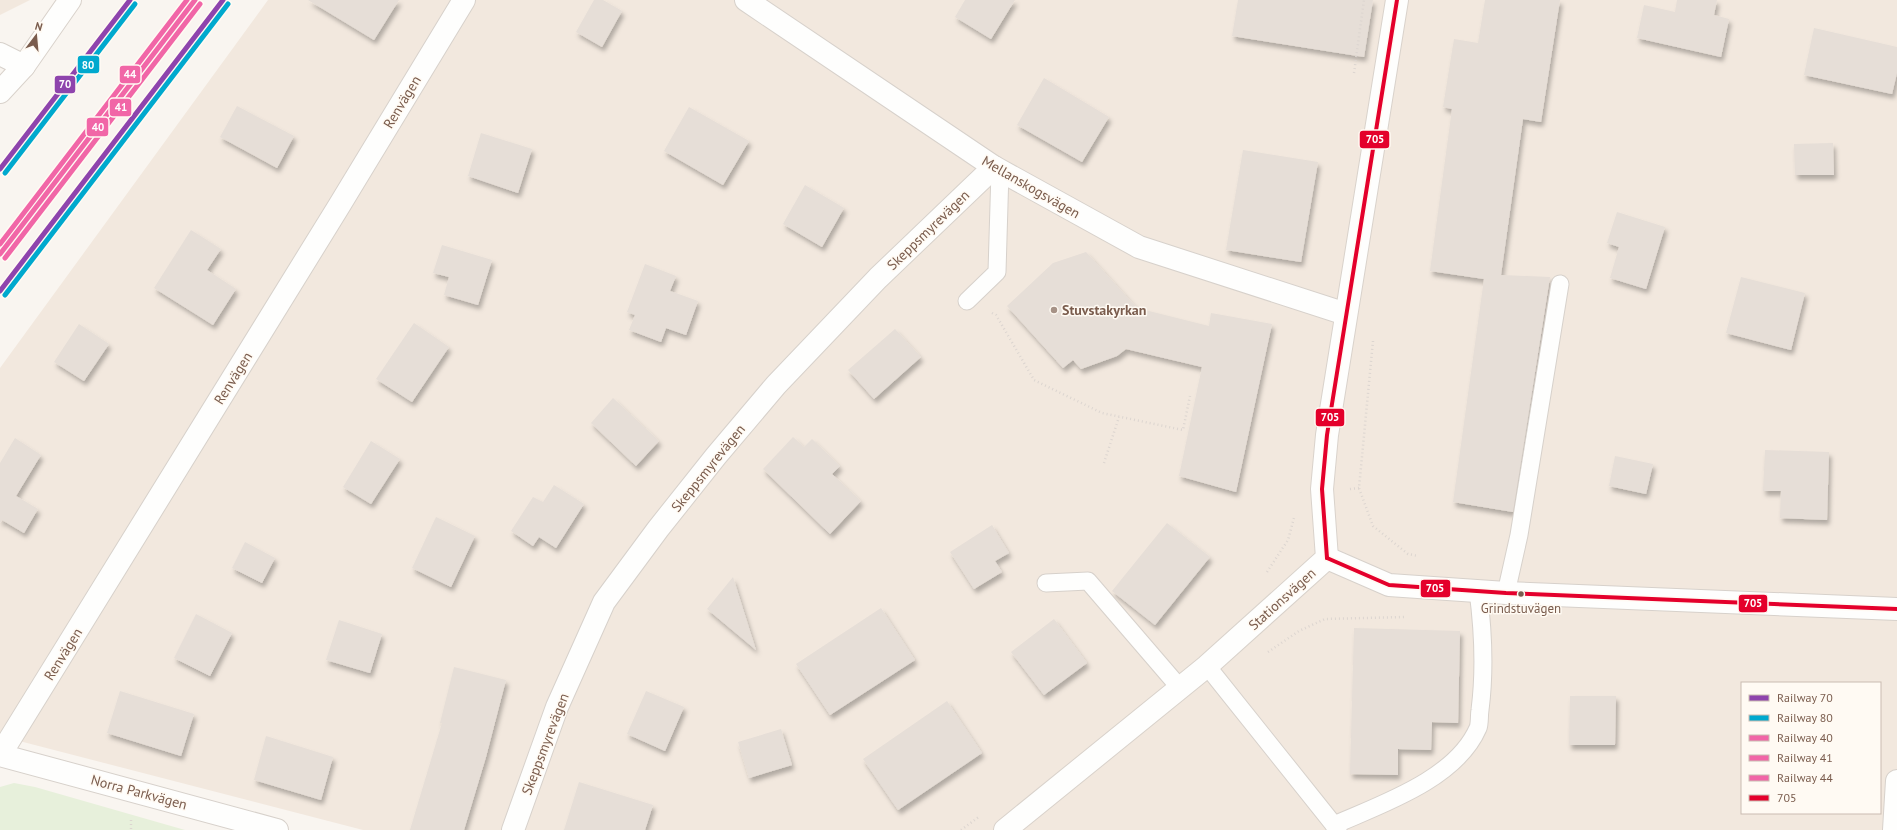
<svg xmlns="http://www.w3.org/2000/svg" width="1897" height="830" viewBox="0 0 1897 830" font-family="'PT Sans',sans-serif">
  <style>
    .residential { fill: #f2e8de; fill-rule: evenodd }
    .green { fill: #e7f0db }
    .building { fill: #e6ded7; filter: url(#shadow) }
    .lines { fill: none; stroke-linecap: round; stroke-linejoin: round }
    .lane-casing { stroke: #d7d1cb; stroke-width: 19 }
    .street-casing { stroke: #d7d1cb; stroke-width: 24 }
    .secondary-casing { stroke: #d9d2cb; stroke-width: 24 }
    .path { stroke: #dcd5d0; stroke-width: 2.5; stroke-dasharray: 1 3; stroke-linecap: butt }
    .lane { stroke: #fefefd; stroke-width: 17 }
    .street { stroke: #fefefd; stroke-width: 22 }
    .secondary { stroke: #fefefd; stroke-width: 22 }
    .bus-1-casing { stroke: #fffaf3; stroke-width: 7 }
    .bus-1 { stroke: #e4002b; stroke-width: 4 }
    .rail-1-casing { stroke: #fffaf3; stroke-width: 8 }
    .rail-2-casing { stroke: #fffaf3; stroke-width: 8 }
    .rail-3-casing { stroke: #fffaf3; stroke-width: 8 }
    .rail-4-casing { stroke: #fffaf3; stroke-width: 8 }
    .rail-5-casing { stroke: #fffaf3; stroke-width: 8 }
    .rail-1 { stroke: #8e44ad; stroke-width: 5 }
    .rail-2 { stroke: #00a9ce; stroke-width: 5 }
    .rail-3 { stroke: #f166a7; stroke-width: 5 }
    .rail-4 { stroke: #f166a7; stroke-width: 5 }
    .rail-5 { stroke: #f166a7; stroke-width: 5 }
    .poi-dot { fill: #a69286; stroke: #fffaf3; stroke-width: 1.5 }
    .bus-dot { fill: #7a5c4d; stroke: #fffaf3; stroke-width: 1.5 }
    .labels { text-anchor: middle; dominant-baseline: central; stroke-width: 3; stroke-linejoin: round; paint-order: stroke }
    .bus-label { font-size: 13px; fill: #7a5c4d; stroke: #fffaf3 }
    .street-label { font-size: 14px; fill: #7a5c4d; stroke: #fffaf3 }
    .poi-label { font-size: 14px; font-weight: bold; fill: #7a5c4d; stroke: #fffaf3; text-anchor: start }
    .line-badge { stroke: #fffaf3; stroke-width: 1.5 }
    .badge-label { font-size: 11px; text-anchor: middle; font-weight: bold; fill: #fff }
  </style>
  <defs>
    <filter id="shadow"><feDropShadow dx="2.5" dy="4.5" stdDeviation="2" flood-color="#0004"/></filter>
  </defs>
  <rect width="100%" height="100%" fill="#f9f5f0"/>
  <g class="residential">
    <path d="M 0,0 L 30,0 L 0,15 Z"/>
    <path d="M 268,0 L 1897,0 L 1897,830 L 363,830 L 0,736 L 0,368 ZM 1742,683 L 1880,683 L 1880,813 L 1742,813 Z"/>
  </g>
  <path class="green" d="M 14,783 L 35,787 L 185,830 L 0,830 L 0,787 Z"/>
  <g class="building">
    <path d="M 308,0 L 399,0 L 374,40 Z"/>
    <path d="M 594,0 L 603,0 L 622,11 L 602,47 L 576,32 Z"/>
    <path d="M 965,0 L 1015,0 L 991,39 L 955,17 Z"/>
    <path d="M 1238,0 L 1373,0 L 1364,57 L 1232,36 Z"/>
    <path d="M 1485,0 L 1560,0 L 1541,122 L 1523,119 L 1501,275 L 1550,277 L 1513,512 L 1453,502 L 1484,279 L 1430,271 L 1452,109 L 1443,107 L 1454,39 L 1478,43 Z"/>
    <path d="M 1677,0 L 1717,0 L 1714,15 L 1729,19 L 1721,57 L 1637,38 L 1644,5 L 1675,12 Z"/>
    <path d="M 1814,28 L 1897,47 L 1897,73 L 1892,94 L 1804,75 Z"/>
    <path d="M 1044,78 L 1109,117 L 1082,162 L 1017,125 Z"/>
    <path d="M 237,106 L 294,136 L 277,168 L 220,137 Z"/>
    <path d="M 689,107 L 749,141 L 723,185 L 664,151 Z"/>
    <path d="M 481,133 L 532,149 L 518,193 L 468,176 Z"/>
    <path d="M 1833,143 L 1834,175 L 1795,175 L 1794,144 Z"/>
    <path d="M 1243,150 L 1318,162 L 1301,262 L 1226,250 Z"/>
    <path d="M 805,185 L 844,208 L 822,247 L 783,224 Z"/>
    <path d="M 1617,212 L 1665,227 L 1646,289 L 1610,278 L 1619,247 L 1607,243 Z"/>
    <path d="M 191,230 L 221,249 L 207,270 L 236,289 L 213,325 L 154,288 Z"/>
    <path d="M 442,245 L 492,260 L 478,305 L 444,295 L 449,277 L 433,273 Z"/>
    <path d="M 1086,252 L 1137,308 L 1209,326 L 1211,313 L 1272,324 L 1236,492 L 1179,476 L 1202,367 L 1126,349 L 1117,356 L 1081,369 L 1073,360 L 1063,368 L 1007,306 L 1053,263 Z"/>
    <path d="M 645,264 L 676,276 L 670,291 L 698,301 L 686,335 L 666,328 L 661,342 L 629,330 L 635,315 L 627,312 Z"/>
    <path d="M 1741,277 L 1805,293 L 1791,350 L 1726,333 Z"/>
    <path d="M 414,323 L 449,347 L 412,402 L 376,379 Z"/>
    <path d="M 79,324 L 109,344 L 84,381 L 54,362 Z"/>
    <path d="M 895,329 L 921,357 L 874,399 L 848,370 Z"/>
    <path d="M 613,398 L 659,441 L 636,466 L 591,423 Z"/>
    <path d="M 793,437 L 804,447 L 812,439 L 840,466 L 832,474 L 861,501 L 830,534 L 763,469 Z"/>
    <path d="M 15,438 L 41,455 L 16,496 L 38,509 L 24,533 L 2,520 L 0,523 L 0,463 Z"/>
    <path d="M 371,441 L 400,459 L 371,504 L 343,487 Z"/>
    <path d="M 1765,450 L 1829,452 L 1827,520 L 1780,518 L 1781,491 L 1763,491 Z"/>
    <path d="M 1615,456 L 1653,464 L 1646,494 L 1609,486 Z"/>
    <path d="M 554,485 L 584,504 L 556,548 L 539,537 L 533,546 L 511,531 L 533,497 L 543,502 Z"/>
    <path d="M 436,517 L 475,536 L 451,587 L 412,568 Z"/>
    <path d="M 1167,523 L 1210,557 L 1155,625 L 1112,591 Z"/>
    <path d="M 992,525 L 1009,553 L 995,561 L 1002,572 L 974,589 L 950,552 Z"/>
    <path d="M 245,542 L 275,558 L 262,583 L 232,568 Z"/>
    <path d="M 733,577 L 756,650 L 707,609 Z"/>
    <path d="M 881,608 L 915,660 L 830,715 L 796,664 Z"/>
    <path d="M 196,614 L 232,633 L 210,676 L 174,658 Z"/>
    <path d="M 1054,619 L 1087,663 L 1044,695 L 1011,652 Z"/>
    <path d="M 339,620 L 382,634 L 370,673 L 326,660 Z"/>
    <path d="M 1354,628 L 1460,631 L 1458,723 L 1432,722 L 1431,750 L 1398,749 L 1398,775 L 1350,774 Z"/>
    <path d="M 454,667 L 506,680 L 486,757 L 464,830 L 410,830 L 442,723 L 440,723 Z"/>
    <path d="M 120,691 L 194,714 L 181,756 L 107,733 Z"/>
    <path d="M 646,691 L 684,707 L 665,751 L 627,734 Z"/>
    <path d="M 1570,696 L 1616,696 L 1615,745 L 1569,745 Z"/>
    <path d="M 947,701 L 982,753 L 898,810 L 863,759 Z"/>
    <path d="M 781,729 L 792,765 L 749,778 L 738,742 Z"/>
    <path d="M 266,736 L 333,757 L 321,800 L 254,780 Z"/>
    <path d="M 579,782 L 653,805 L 645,830 L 564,830 Z"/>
  </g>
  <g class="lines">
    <defs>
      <g id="lane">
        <path d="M 967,301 L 997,272 L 1000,171"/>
        <path d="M 1046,583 L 1088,581 L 1180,688"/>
        <path d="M 1506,593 L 1519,535 L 1560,284"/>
        <path d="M 1207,666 L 1338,830"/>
        <path d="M 1334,825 C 1382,804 1456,779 1478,728 C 1480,723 1479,715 1480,710 C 1485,671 1483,629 1478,591"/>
      </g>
      <g id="street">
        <path d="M 746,0 L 994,167 L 1139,247 L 1346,314"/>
        <path d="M 0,54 L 24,66"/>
        <path d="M 1327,558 L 1389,585 L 1506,593 L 1897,609"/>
        <path d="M 0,755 L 339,206 L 464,0"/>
        <path d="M 0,755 L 277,830"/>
        <path d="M 513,830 L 557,707 L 604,602 L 658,529 L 716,456 L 776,385 L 878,278 L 994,167"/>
        <path d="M 1894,830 L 1897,781"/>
      </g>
      <g id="secondary">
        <path d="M 0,92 L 24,66 L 70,0"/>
        <path d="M 1005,830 L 1207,666 L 1327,558 L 1322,489 L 1327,435 L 1397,0"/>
      </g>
    </defs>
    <use href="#lane" class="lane-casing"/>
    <use href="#street" class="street-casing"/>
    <use href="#secondary" class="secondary-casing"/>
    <g class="path">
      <path d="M 1354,73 L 1364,0"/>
      <path d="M 992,313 L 996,315 L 1034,380 L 1102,413 L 1183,430 L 1190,396"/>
      <path d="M 1373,341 L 1359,488 L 1373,526 L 1408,554 L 1418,556"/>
      <path d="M 1104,463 L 1119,417"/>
      <path d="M 1350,489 L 1359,488"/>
      <path d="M 1267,572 L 1288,540 L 1294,518"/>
      <path d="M 1268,652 L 1299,631 L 1325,619 L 1404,617"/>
      <path d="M 131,820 L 131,830"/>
      <path d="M 961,830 L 980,816"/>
    </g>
    <use href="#lane" class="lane"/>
    <use href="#street" class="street"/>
    <use href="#secondary" class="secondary"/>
    <defs>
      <g id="bus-1">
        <path d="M 1327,558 L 1389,585 L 1506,593 L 1897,609"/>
        <path d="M 1327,558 L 1322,489 L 1327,435 L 1397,0"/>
      </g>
    </defs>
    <use href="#bus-1" class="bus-1-casing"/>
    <use href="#bus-1" class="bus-1"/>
    <defs>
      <g id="rail-1">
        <path d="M 0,169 L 130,0"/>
        <path d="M 0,291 L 223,0"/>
      </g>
      <g id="rail-2">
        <path d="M 5,173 L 135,4"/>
        <path d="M 5,295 L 228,4"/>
      </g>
      <path id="rail-3" d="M 0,254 L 195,0"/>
      <path id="rail-4" d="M 5,258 L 200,4"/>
      <path id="rail-5" d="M 0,244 L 187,0"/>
    </defs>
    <use href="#rail-1" class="rail-1-casing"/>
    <use href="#rail-2" class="rail-2-casing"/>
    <use href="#rail-3" class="rail-3-casing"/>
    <use href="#rail-4" class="rail-4-casing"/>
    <use href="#rail-5" class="rail-5-casing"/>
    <use href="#rail-1" class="rail-1"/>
    <use href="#rail-2" class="rail-2"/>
    <use href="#rail-3" class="rail-3"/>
    <use href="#rail-4" class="rail-4"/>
    <use href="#rail-5" class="rail-5"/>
  </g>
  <circle class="poi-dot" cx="1054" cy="310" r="4"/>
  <circle class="bus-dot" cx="1521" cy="594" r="3.5"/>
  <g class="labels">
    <g class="bus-label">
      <text x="1521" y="608">Grindstuvägen</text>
    </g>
    <g class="street-label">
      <text transform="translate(402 102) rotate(-59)">Renvägen</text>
      <text transform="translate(1031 187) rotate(30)">Mellanskogsvägen</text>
      <text transform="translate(928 230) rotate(-44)">Skeppsmyrevägen</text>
      <text transform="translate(233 378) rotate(-58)">Renvägen</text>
      <text transform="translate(708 468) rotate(-51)">Skeppsmyrevägen</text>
      <text transform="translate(1282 599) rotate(-42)">Stationsvägen</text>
      <text transform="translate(63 654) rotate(-58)">Renvägen</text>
      <text transform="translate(545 744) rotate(-69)">Skeppsmyrevägen</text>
      <text transform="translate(139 792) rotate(15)">Norra Parkvägen</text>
    </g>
    <g class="poi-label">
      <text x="1062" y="310">Stuvstakyrkan</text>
    </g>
  </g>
  <g class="line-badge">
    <rect x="77" y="55" width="23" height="19" rx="4" fill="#00a9ce"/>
    <rect x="119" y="65" width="22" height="19" rx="4" fill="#f166a7"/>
    <rect x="54" y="75" width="22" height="19" rx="4" fill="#8e44ad"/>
    <rect x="109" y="98" width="23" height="19" rx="4" fill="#f166a7"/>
    <rect x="86" y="117" width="23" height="20" rx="4" fill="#f166a7"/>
    <rect x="1359" y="130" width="31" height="19" rx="4" fill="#e4002b"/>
    <rect x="1315" y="408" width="30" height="19" rx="4" fill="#e4002b"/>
    <rect x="1420" y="579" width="31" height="19" rx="4" fill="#e4002b"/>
    <rect x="1738" y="594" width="30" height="19" rx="4" fill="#e4002b"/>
  </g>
  <g class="badge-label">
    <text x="88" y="69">80</text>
    <text x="130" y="78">44</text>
    <text x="65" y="88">70</text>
    <text x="121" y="111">41</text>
    <text x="98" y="131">40</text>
    <text x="1375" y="143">705</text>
    <text x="1330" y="421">705</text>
    <text x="1435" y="592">705</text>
    <text x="1753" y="607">705</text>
  </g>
  <rect x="1741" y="682" width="140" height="132" fill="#fffaf3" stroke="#cabbb1"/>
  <rect x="1749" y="695" width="20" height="6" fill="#8e44ad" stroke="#cabbb1"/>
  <text x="1777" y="702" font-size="12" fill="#7a5c4d">Railway 70</text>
  <rect x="1749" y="715" width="20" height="6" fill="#00a9ce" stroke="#cabbb1"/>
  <text x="1777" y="722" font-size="12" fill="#7a5c4d">Railway 80</text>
  <rect x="1749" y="735" width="20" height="6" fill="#f166a7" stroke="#cabbb1"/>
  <text x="1777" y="742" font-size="12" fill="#7a5c4d">Railway 40</text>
  <rect x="1749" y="755" width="20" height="6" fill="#f166a7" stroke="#cabbb1"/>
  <text x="1777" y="762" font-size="12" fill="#7a5c4d">Railway 41</text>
  <rect x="1749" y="775" width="20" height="6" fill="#f166a7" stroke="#cabbb1"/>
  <text x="1777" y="782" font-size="12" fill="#7a5c4d">Railway 44</text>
  <rect x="1749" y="795" width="20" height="6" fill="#e4002b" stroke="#cabbb1"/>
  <text x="1777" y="802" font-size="12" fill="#7a5c4d">705</text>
  <g transform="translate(36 36) rotate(16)" stroke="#fffaf3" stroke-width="3" paint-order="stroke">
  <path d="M0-3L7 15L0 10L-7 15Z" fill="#7a5c4d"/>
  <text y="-6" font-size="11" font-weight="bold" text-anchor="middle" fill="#7a5c4d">N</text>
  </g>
</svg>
